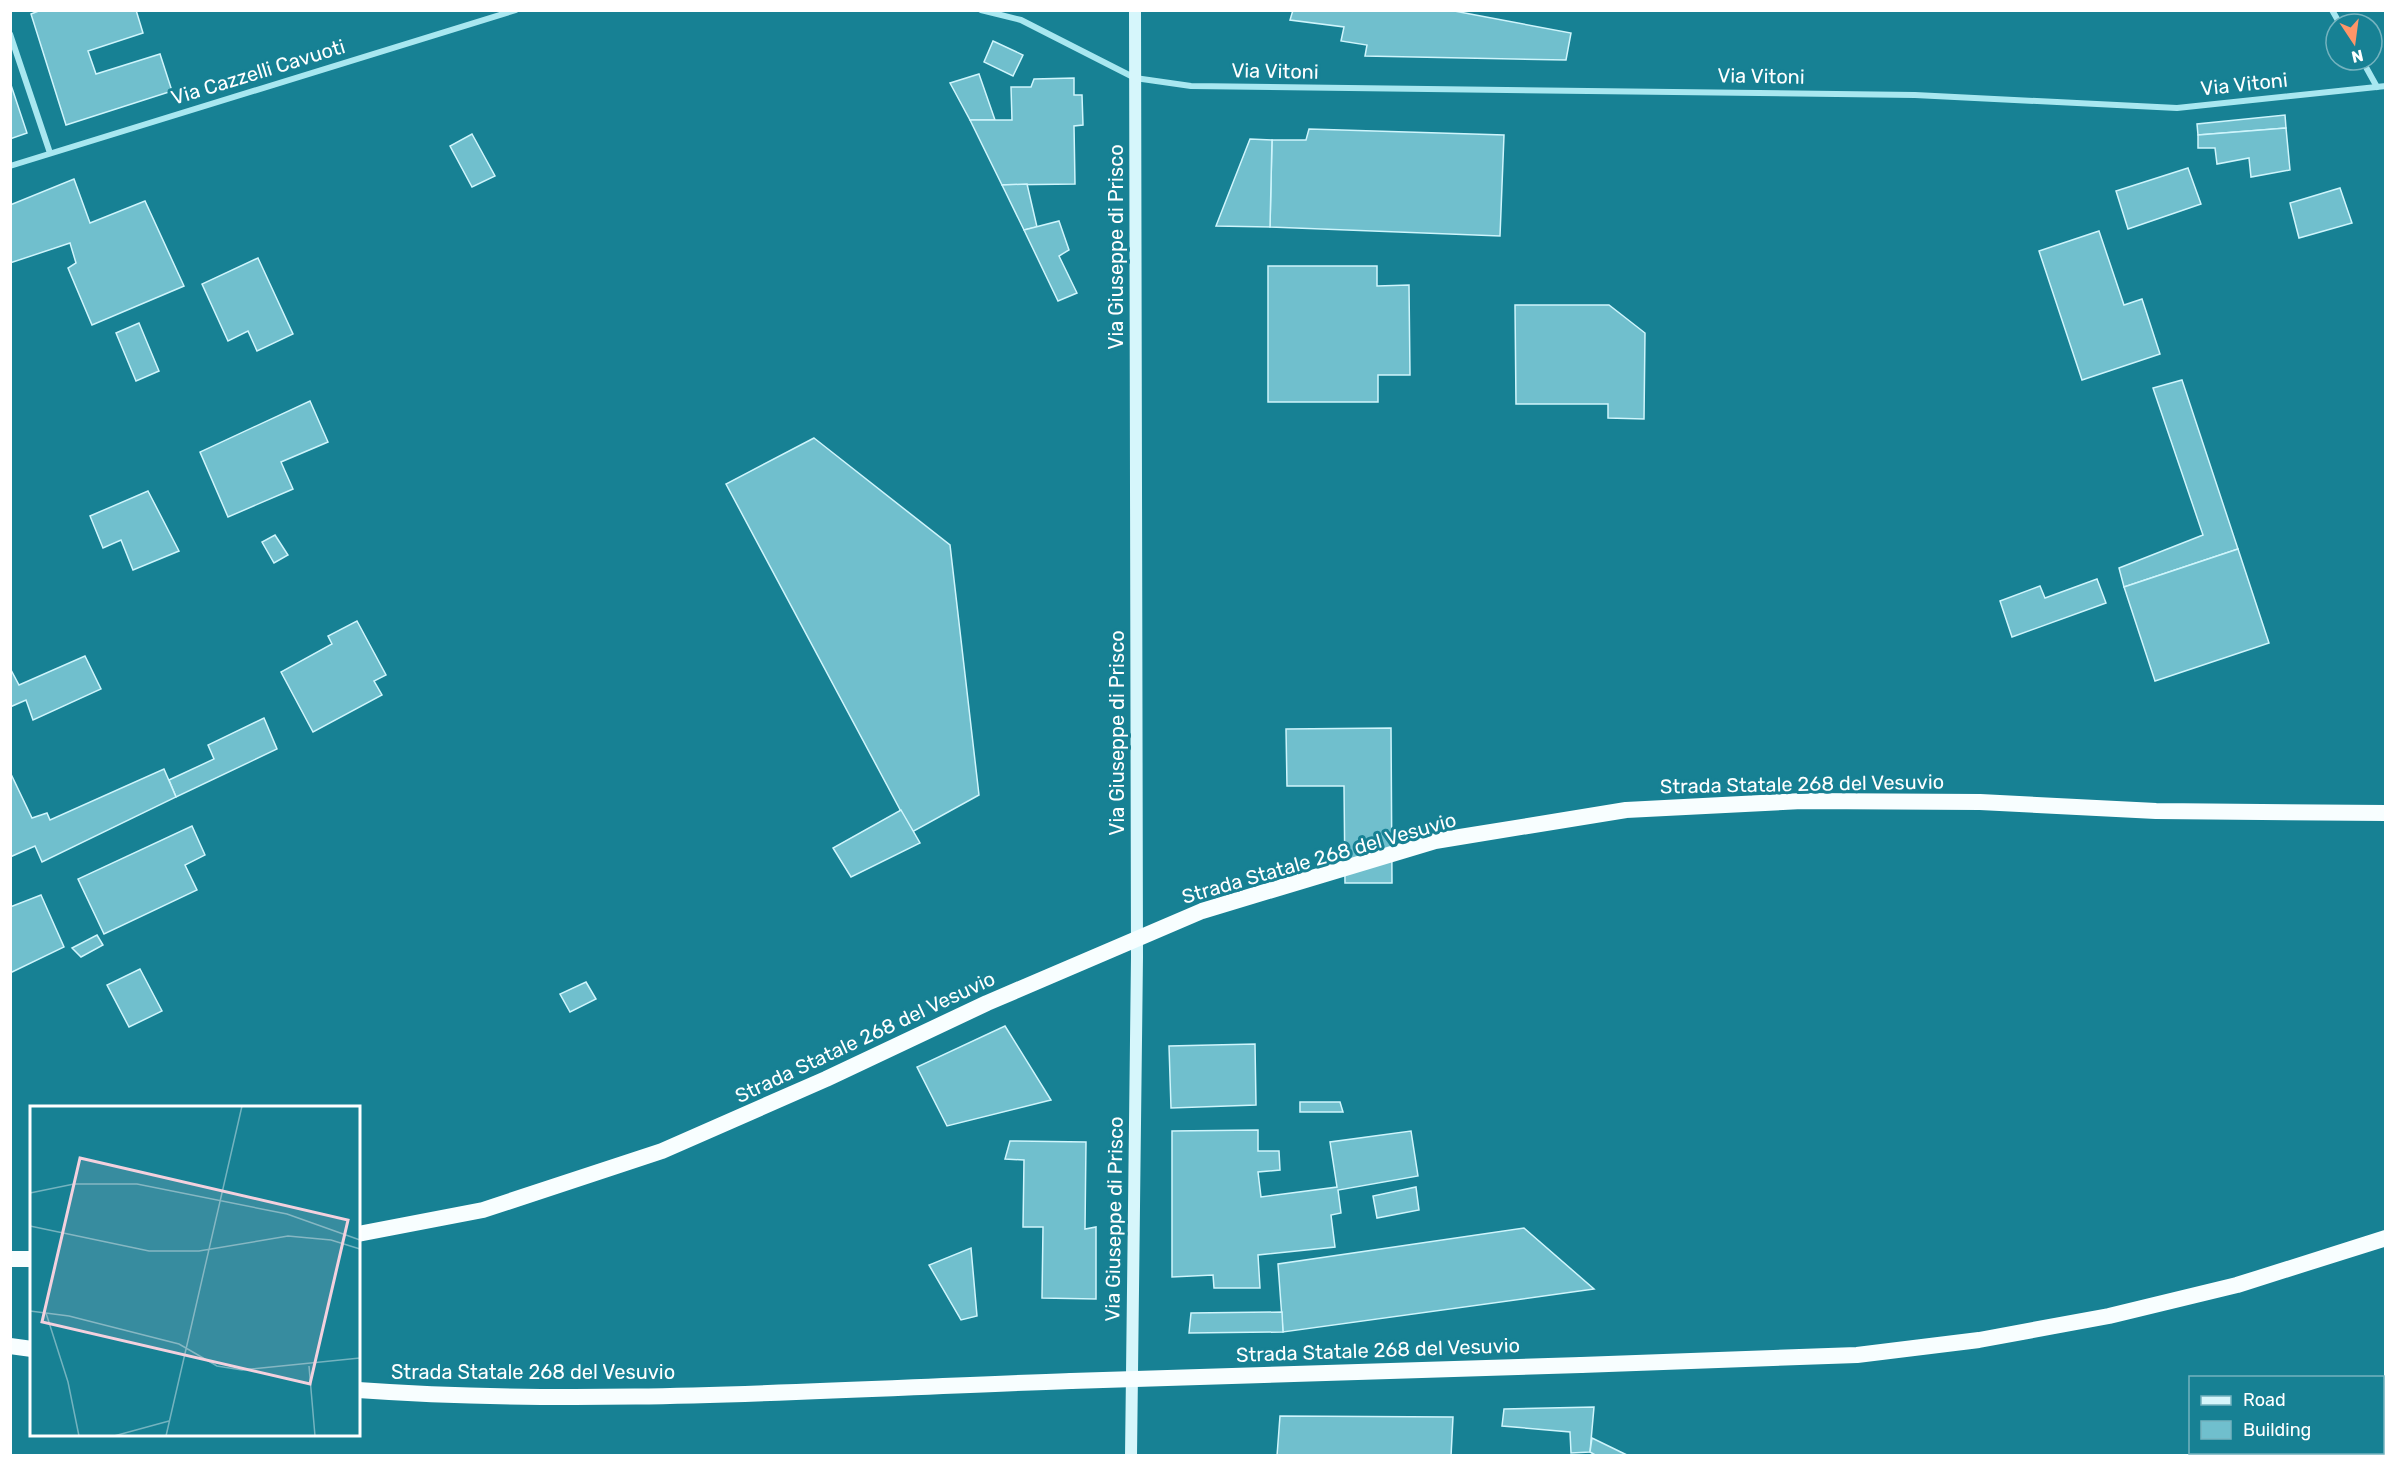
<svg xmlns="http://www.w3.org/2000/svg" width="2396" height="1466" viewBox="0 0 2396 1466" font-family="Rubik,sans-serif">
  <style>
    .building { fill: #70bfcd; stroke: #cff5fc; stroke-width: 1.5 }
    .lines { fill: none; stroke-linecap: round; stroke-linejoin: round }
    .minor { stroke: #a8e7f0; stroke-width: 6 }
    .secondary { stroke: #d6f6fb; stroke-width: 12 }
    .trunk { stroke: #f8feff; stroke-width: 16 }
    .trunk-bridge { stroke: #f8feff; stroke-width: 16 }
    .labels { text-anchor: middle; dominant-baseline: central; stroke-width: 6; stroke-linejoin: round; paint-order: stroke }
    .street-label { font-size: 20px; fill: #fff; stroke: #178194 }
    .inset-road { fill: none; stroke: #74b3bf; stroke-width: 1.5 }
    .view { fill: #f3d1de; fill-opacity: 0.15; stroke: #f3d1de; stroke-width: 3 }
    .inset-edge { fill: none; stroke: #fff; stroke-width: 3 }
  </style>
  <rect width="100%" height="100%" fill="#178194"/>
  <g class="building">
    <path d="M 41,10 L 136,10 L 143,33 L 88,51 L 96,74 L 160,54 L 172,91 L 66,125 L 31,14 Z"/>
    <path d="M 1293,10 L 1449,10 L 1571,33 L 1566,60 L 1365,56 L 1367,45 L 1341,41 L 1344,27 L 1290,20 Z"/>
    <path d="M 993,41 L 1023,55 L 1013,76 L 984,62 Z"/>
    <path d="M 979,74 L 995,120 L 970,120 L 950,83 Z"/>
    <path d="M 1074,78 L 1074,95 L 1082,95 L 1083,125 L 1074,126 L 1075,184 L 1002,185 L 970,120 L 1012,120 L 1011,87 L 1031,87 L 1034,79 Z"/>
    <path d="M 10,82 L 27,133 L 10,139 Z"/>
    <path d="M 2285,115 L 2286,128 L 2198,135 L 2197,124 Z"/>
    <path d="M 2286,128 L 2290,170 L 2251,177 L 2249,158 L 2217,164 L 2215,148 L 2198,148 L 2198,135 Z"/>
    <path d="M 1309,129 L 1504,135 L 1500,236 L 1270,227 L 1272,140 L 1306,140 Z"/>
    <path d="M 472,134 L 495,176 L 472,187 L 450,146 Z"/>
    <path d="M 1250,139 L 1272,140 L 1270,227 L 1216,226 Z"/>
    <path d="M 2188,168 L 2201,204 L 2128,229 L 2116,191 Z"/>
    <path d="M 74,179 L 90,223 L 145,201 L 184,286 L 92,325 L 68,268 L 76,263 L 70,243 L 10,263 L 10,205 Z"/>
    <path d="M 1027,184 L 1037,227 L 1024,230 L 1002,185 Z"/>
    <path d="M 2340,188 L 2352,223 L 2299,238 L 2290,203 Z"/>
    <path d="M 1059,221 L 1069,250 L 1059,256 L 1077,293 L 1058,301 L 1024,230 Z"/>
    <path d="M 2099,231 L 2124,305 L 2142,299 L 2160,354 L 2082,380 L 2039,251 Z"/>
    <path d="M 258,258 L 293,334 L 257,351 L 248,331 L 228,341 L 202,284 Z"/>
    <path d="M 1268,266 L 1377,266 L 1377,286 L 1409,285 L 1410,375 L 1378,375 L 1378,402 L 1268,402 Z"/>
    <path d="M 1515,305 L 1609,305 L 1645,333 L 1644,419 L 1608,418 L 1608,404 L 1516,404 Z"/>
    <path d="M 139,323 L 159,371 L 136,381 L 116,333 Z"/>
    <path d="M 2182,380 L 2238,549 L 2124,587 L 2119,568 L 2203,535 L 2153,388 Z"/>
    <path d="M 310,401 L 328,442 L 281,462 L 293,489 L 228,517 L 200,452 Z"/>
    <path d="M 814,438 L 950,545 L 979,795 L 912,832 L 726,484 Z"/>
    <path d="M 148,491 L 179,551 L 133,570 L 121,540 L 103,548 L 90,516 Z"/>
    <path d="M 275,535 L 288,555 L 274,563 L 262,542 Z"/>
    <path d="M 2238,549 L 2269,643 L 2155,681 L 2124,587 Z"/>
    <path d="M 2097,579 L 2106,603 L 2012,637 L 2000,601 L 2040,586 L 2045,598 Z"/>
    <path d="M 357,621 L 386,675 L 374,681 L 382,695 L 313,732 L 281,672 L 332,644 L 328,636 Z"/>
    <path d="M 85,656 L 101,689 L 33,720 L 26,700 L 10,707 L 10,668 L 19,685 Z"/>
    <path d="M 264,718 L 277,749 L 176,797 L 169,780 L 214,759 L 208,745 Z"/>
    <path d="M 1391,728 L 1392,883 L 1345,883 L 1344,786 L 1287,786 L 1286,729 Z"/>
    <path d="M 164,769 L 176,797 L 42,862 L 35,846 L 10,857 L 10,772 L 32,818 L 47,813 L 50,820 Z"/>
    <path d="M 901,810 L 920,843 L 851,877 L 833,848 Z"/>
    <path d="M 192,826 L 205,855 L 185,865 L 197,890 L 104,934 L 78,879 Z"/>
    <path d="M 41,895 L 64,947 L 10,973 L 10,907 Z"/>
    <path d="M 97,935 L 103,945 L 81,957 L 72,948 Z"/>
    <path d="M 140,969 L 162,1011 L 129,1027 L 107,985 Z"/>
    <path d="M 586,982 L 596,999 L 570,1012 L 560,994 Z"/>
    <path d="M 1005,1026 L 1051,1100 L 947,1126 L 917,1067 Z"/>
    <path d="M 1255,1044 L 1256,1105 L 1171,1108 L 1169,1046 Z"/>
    <path d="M 1300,1102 L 1340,1102 L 1343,1112 L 1300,1112 Z"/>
    <path d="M 1258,1130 L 1258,1151 L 1279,1151 L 1280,1170 L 1258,1172 L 1261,1197 L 1337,1187 L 1330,1142 L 1411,1131 L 1418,1176 L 1338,1190 L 1341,1213 L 1331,1215 L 1335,1247 L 1258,1255 L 1260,1288 L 1214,1288 L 1213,1275 L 1172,1277 L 1172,1131 Z"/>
    <path d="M 1010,1141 L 1086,1142 L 1085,1229 L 1096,1227 L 1096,1299 L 1042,1298 L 1043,1227 L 1023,1227 L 1024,1160 L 1005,1159 Z"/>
    <path d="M 1416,1187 L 1419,1210 L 1377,1218 L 1373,1196 Z"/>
    <path d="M 1524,1228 L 1594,1289 L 1283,1332 L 1278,1264 Z"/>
    <path d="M 971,1248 L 977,1316 L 961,1320 L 929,1265 Z"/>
    <path d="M 1282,1312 L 1283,1332 L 1189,1333 L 1191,1313 Z"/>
    <path d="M 1594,1407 L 1590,1452 L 1571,1453 L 1570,1432 L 1502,1426 L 1504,1409 Z"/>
    <path d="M 1280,1416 L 1453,1417 L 1451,1456 L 1277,1456 Z"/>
    <path d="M 1592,1438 L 1629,1456 L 1597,1456 L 1590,1452 Z"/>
  </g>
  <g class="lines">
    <g class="minor">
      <path d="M 981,10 L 1021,20 L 1135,78 L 1191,86 L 1915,95 L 2177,108 L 2386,86"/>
      <path d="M 2332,10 L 2340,24"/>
      <path d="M 10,34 L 50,153"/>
      <path d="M 2362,60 L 2377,87"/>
      <path d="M 10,166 L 516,10"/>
    </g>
    <path class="secondary" d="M 1131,1456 L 1137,957 L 1135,10"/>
    <g class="trunk">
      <path d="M 10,1259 L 32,1259"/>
      <path d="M 10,1346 L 32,1349"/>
      <path d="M 1581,1365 L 1857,1355 L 1979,1340 L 2109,1316 L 2237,1285 L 2386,1238"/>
      <path d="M 358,1390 C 595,1407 834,1389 1071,1381"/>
    </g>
    <g class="trunk-bridge">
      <path d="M 358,1234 L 483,1210 L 662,1151 L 826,1079 L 987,1003 L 1202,911 L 1435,841 L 1626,810 L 1802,801 L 1980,802 L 2156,811 L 2386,813"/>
      <path d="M 1071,1381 L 1581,1365"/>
    </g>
  </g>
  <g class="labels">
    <g class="street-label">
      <text transform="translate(1275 71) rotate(1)">Via Vitoni</text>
      <text transform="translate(258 72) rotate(-17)">Via Cazzelli Cavuoti</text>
      <text transform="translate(1761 76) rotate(1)">Via Vitoni</text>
      <text transform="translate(2244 84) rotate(-6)">Via Vitoni</text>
      <text transform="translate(1116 247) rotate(-90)">Via Giuseppe di Prisco</text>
      <text transform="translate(1117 733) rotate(-90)">Via Giuseppe di Prisco</text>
      <text transform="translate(1802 784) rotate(-1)">Strada Statale 268 del Vesuvio</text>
      <text transform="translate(1319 858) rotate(-16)">Strada Statale 268 del Vesuvio</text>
      <text transform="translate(865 1037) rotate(-25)">Strada Statale 268 del Vesuvio</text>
      <text transform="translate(1114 1219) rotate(-89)">Via Giuseppe di Prisco</text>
      <text transform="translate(1378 1350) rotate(-2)">Strada Statale 268 del Vesuvio</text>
      <text x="533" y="1372">Strada Statale 268 del Vesuvio</text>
    </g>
  </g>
  <g transform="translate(30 1106)">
    <rect width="330" height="330" fill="#178194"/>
    <path class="inset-road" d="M 0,87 L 44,78 L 107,78 L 257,108 L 330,134M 0,120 L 119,145 L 169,145 L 258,130 L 301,134 L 330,143M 0,205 L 39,210 L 149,238 L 187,260 L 212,264 L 330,252M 16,207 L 38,276 L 49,330M 279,260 L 285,330M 84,330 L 139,315M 136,330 L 212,0"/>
    <path class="view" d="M 50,52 L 318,114 L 280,278 L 12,216 Z"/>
    <rect width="330" height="330" class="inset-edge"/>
  </g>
  <rect width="2396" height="1466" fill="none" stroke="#ffffff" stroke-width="24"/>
  <rect x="2189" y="1376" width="195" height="78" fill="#178194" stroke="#74b3bf" stroke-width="1.5"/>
  <rect x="2201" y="1396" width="30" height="9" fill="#d6f6fb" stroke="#74b3bf" stroke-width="1.5"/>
  <text x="2243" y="1406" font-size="18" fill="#ffffff">Road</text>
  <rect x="2201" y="1421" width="30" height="18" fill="#70bfcd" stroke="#74b3bf" stroke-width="1.5"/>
  <text x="2243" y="1436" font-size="18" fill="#ffffff">Building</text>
  <g transform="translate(2354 42) rotate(167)"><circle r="28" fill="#178194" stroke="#74b3bf" stroke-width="1.5"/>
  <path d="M0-4.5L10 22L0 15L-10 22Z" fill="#ff9568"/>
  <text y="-9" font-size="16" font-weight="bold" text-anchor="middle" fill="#ffffff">N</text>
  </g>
</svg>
